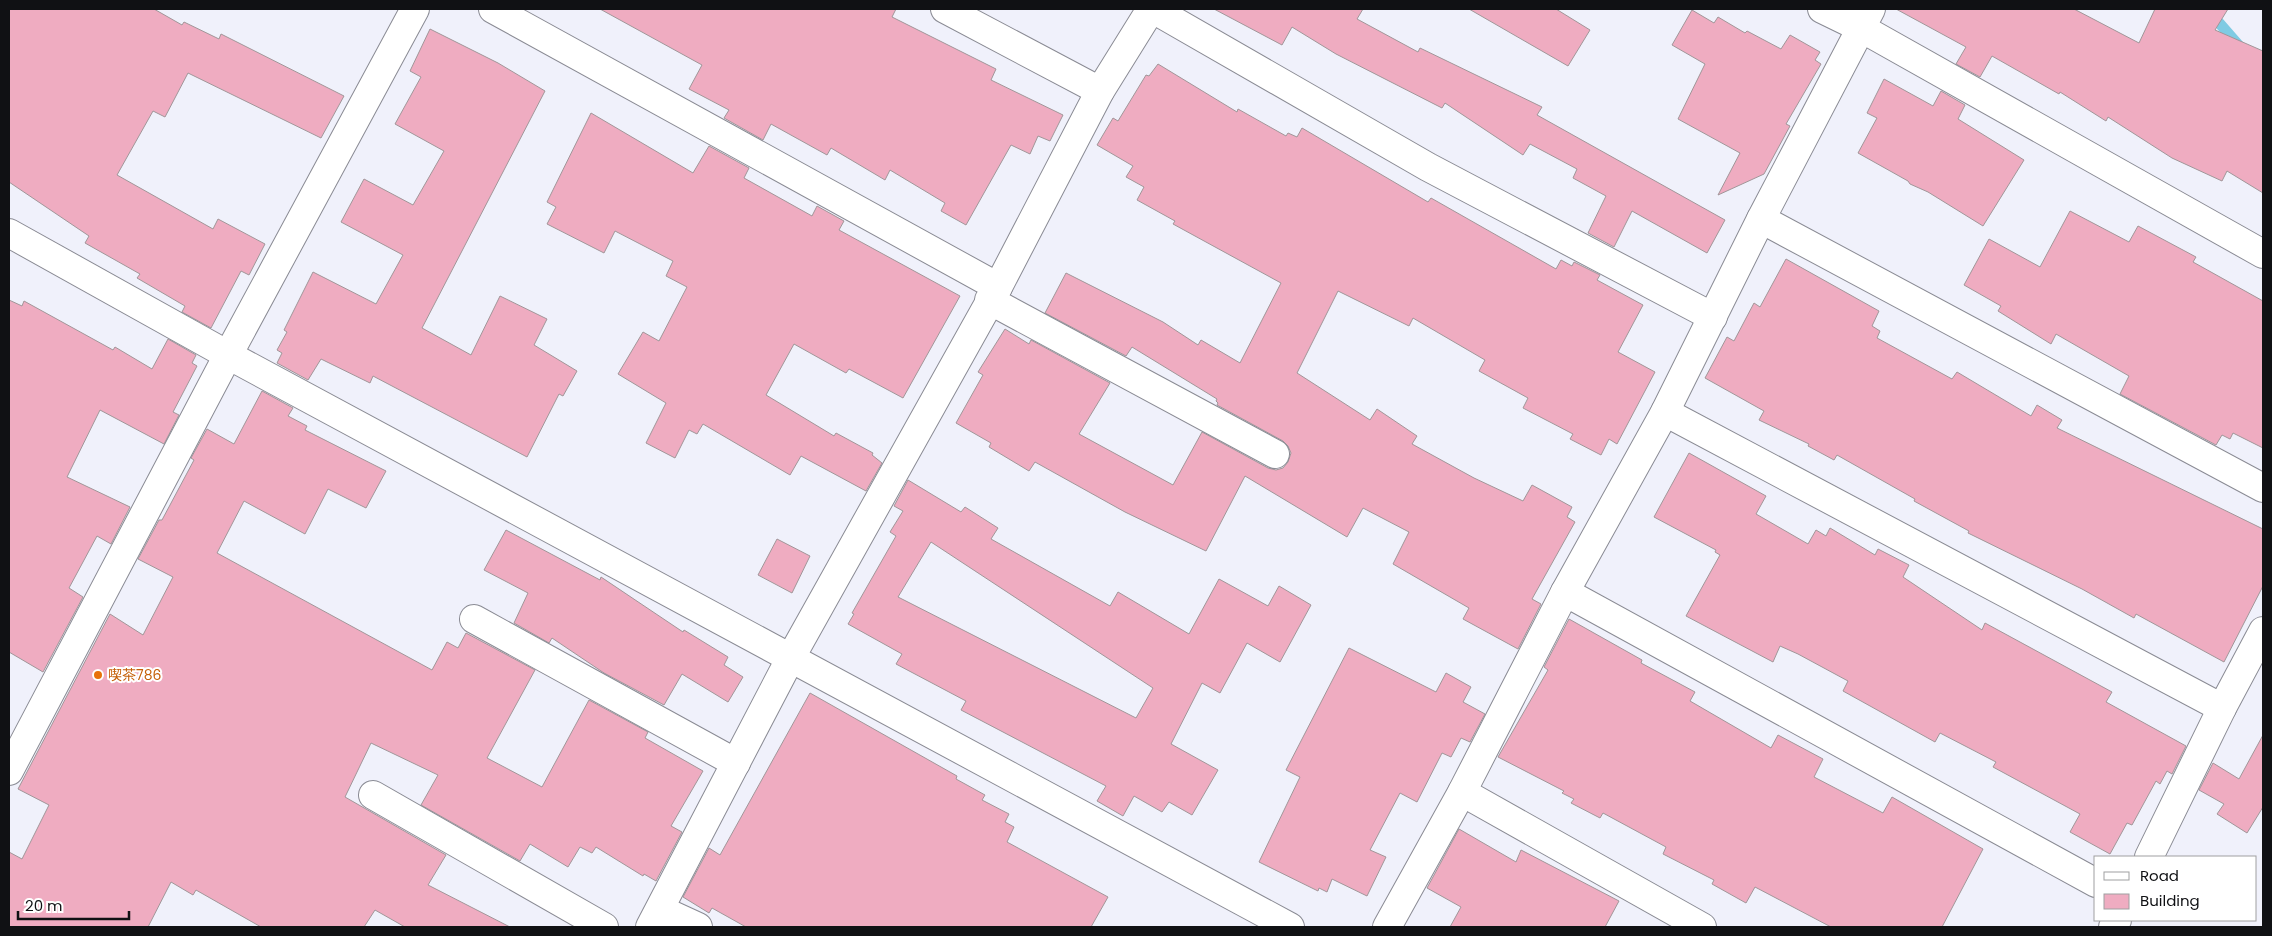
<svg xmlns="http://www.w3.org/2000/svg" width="2272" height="936" viewBox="0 0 2272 936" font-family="Poppins,'Noto Sans JP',sans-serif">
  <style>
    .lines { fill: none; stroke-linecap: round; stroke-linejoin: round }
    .stream { stroke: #7fcbe3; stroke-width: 11 }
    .building { fill: #efacc1; stroke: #a19699; fill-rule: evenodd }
    .street-casing { stroke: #8a8b94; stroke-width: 30 }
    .street { stroke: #fff; stroke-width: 28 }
    .food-dot { fill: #e8710a; stroke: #fff; stroke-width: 2 }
    .labels { text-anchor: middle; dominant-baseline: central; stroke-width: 4; stroke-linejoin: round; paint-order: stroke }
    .food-label { font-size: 14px; fill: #c56008; stroke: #fff; text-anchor: start }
  </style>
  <rect width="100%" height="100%" fill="#f0f1fb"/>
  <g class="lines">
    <path class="stream" d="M 2207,9 L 2241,48"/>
  </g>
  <g class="building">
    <path d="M 9,9 L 154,9 L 182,25 L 184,22 L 219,39 L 221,34 L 344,96 L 321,138 L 188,73 L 165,117 L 153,111 L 117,175 L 213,229 L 218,219 L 265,244 L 249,275 L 241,271 L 211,328 L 182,312 L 185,306 L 137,278 L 140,274 L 85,243 L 89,236 L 9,182 Z"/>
    <path d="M 600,9 L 896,9 L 892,17 L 996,69 L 991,80 L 1063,115 L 1050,141 L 1038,136 L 1030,154 L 1011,145 L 966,225 L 941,211 L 945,203 L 890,170 L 885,180 L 831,148 L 827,155 L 771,124 L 763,140 L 724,118 L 729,110 L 689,89 L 702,65 Z"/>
    <path d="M 1214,9 L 1363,9 L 1357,19 L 1418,52 L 1420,48 L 1542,107 L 1537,115 L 1725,220 L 1707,253 L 1632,211 L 1614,247 L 1588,233 L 1606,196 L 1573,178 L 1577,169 L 1530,144 L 1523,155 L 1445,103 L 1442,108 L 1336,54 L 1292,27 L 1282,45 Z"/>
    <path d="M 1469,9 L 1556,9 L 1590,30 L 1568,66 Z"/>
    <path d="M 1896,9 L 2074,9 L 2139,43 L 2155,9 L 2228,9 L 2215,30 L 2263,51 L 2263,193 L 2227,171 L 2222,181 L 2172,158 L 2108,117 L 2106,121 L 2060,92 L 2059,94 L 1992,56 L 1980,77 L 1956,64 L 1966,47 Z"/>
    <path d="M 1692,10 L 1714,23 L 1718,17 L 1745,33 L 1747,31 L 1781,49 L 1790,35 L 1820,52 L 1815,60 L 1821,64 L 1786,124 L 1790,126 L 1764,174 L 1718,195 L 1740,153 L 1678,119 L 1705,64 L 1672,45 Z"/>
    <path d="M 430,29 L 498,63 L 545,91 L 422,328 L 471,355 L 500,296 L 547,319 L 534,345 L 577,371 L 563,396 L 559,394 L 527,457 L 373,376 L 370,383 L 321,359 L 308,380 L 277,363 L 282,353 L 277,350 L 287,332 L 284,330 L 313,272 L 376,304 L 403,255 L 341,222 L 364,179 L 413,205 L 444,151 L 395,124 L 421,77 L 410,71 Z"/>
    <path d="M 1158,64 L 1237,112 L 1238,109 L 1286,136 L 1288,133 L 1297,137 L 1302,128 L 1428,202 L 1431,198 L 1556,269 L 1561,260 L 1572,266 L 1574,262 L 1600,275 L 1597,280 L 1643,305 L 1618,352 L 1655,372 L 1617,444 L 1609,439 L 1601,455 L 1570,439 L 1573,434 L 1523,408 L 1528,398 L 1479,371 L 1485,360 L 1413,318 L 1409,326 L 1338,291 L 1297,373 L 1370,420 L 1377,409 L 1417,436 L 1412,444 L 1474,478 L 1523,501 L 1532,485 L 1572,507 L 1567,517 L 1575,522 L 1532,599 L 1541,604 L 1518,649 L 1463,619 L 1469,608 L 1393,564 L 1409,532 L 1363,508 L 1347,537 L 1245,476 L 1206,551 L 1125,512 L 1035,462 L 1029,471 L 989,447 L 991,443 L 956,423 L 983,375 L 978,372 L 1005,329 L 1029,344 L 1031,340 L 1110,383 L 1079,434 L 1173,485 L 1202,432 L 1268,468 L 1276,470 L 1283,468 L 1288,462 L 1291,453 L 1288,446 L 1283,441 L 1217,405 L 1218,403 L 1216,401 L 1217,399 L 1132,347 L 1126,356 L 1045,313 L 1066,273 L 1163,322 L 1198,345 L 1201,340 L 1240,363 L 1281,283 L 1173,224 L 1175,221 L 1137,200 L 1144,187 L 1126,177 L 1133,166 L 1097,145 L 1113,118 L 1118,121 L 1146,75 L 1149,76 Z"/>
    <path d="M 1884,79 L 1933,106 L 1941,91 L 1965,105 L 1958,119 L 2024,160 L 1983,226 L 1928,192 L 1910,184 L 1908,181 L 1858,153 L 1877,118 L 1867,113 Z"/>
    <path d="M 591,113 L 693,173 L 709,146 L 749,168 L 744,178 L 812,216 L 817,206 L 844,221 L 839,230 L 960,296 L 903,398 L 849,369 L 846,373 L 794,344 L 766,395 L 834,436 L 836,433 L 873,453 L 872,455 L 882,463 L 866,491 L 801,456 L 790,475 L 703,424 L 697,434 L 689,430 L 675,458 L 646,443 L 666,403 L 618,374 L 643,332 L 659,341 L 687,287 L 666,276 L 673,261 L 615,231 L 604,253 L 547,224 L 556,207 L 547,202 Z"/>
    <path d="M 2070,211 L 2129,242 L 2138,226 L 2196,257 L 2193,262 L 2263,301 L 2263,448 L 2233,433 L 2230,439 L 2222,435 L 2216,445 L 2120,394 L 2129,376 L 2056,334 L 2051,344 L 1998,311 L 2001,306 L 1964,285 L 1989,239 L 2040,267 Z"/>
    <path d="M 1786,259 L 1879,311 L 1872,326 L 1880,331 L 1877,338 L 1952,379 L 1957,372 L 2031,416 L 2037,405 L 2062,420 L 2057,428 L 2263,529 L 2263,586 L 2224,662 L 2136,614 L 2134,618 L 2082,589 L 1968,533 L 1969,531 L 1914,501 L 1915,499 L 1837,455 L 1834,460 L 1808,446 L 1809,444 L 1759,420 L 1764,411 L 1705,378 L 1727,337 L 1734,341 L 1754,303 L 1760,307 Z"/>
    <path d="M 9,300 L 22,306 L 24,301 L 113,350 L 115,347 L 152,369 L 168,339 L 196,355 L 192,363 L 197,366 L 173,412 L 179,415 L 164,444 L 100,410 L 67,477 L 130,507 L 111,544 L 97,536 L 69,588 L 83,597 L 43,672 L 9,652 Z"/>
    <path d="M 262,391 L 293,408 L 288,416 L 307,426 L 305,430 L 386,471 L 366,508 L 328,489 L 305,534 L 244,501 L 217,553 L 432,670 L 447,642 L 458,648 L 466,633 L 535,670 L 487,758 L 542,787 L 589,700 L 648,732 L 645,738 L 703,771 L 671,826 L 682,832 L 656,881 L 644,874 L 643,876 L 596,847 L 592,853 L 580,847 L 568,867 L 530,844 L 520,861 L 421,805 L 438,775 L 371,743 L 345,797 L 446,855 L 428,885 L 510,927 L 405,927 L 375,910 L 364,927 L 261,927 L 196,890 L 193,895 L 171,882 L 148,927 L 9,927 L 9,852 L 22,859 L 49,805 L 18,789 L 110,614 L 143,635 L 173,577 L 138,559 L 159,520 L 162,520 L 194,460 L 191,458 L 207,429 L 234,444 Z"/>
    <path d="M 1689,453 L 1766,496 L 1756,514 L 1808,544 L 1816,530 L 1826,536 L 1830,528 L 1875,555 L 1878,549 L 1909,565 L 1903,577 L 1982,630 L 1985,623 L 2112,692 L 2106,702 L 2186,746 L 2172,774 L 2167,771 L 2160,784 L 2156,781 L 2132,825 L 2127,823 L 2110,854 L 2070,832 L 2080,814 L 1993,767 L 1996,762 L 1940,733 L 1935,742 L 1843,691 L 1848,681 L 1798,654 L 1780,646 L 1773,662 L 1686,616 L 1720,555 L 1715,552 L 1716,550 L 1654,517 Z"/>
    <path d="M 908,480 L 961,512 L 965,507 L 998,528 L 991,539 L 1110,606 L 1118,592 L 1189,634 L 1219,579 L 1268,606 L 1279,586 L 1311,605 L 1280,662 L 1247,643 L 1220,693 L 1202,683 L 1171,744 L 1218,770 L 1192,815 L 1169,802 L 1162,812 L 1134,796 L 1123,816 L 1097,801 L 1106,786 L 961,710 L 966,701 L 896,664 L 902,654 L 848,624 L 854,614 L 852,613 L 896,536 L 890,532 L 903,511 L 894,506 ZM 931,542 L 1153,688 L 1136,718 L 898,597 Z"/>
    <path d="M 506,530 L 600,580 L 601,577 L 683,632 L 684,630 L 728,657 L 724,665 L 743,677 L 728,702 L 682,674 L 664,705 L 604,673 L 552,638 L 549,643 L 514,623 L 528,593 L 484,570 Z"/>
    <path d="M 777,539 L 810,556 L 792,593 L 758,575 Z"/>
    <path d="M 1569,619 L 1642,660 L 1641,663 L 1695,692 L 1690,701 L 1771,748 L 1778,735 L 1823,759 L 1814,777 L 1883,813 L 1892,797 L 1983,849 L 1942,927 L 1831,927 L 1755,887 L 1746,903 L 1712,884 L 1714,880 L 1663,854 L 1666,847 L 1603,813 L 1600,818 L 1571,803 L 1574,799 L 1562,793 L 1564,791 L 1498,757 L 1548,670 L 1544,667 Z"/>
    <path d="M 1349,648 L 1436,692 L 1446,673 L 1471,687 L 1463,702 L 1485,714 L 1470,742 L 1461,738 L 1451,757 L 1442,753 L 1417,802 L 1400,793 L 1370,850 L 1386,857 L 1367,896 L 1332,879 L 1327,892 L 1319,888 L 1318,891 L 1259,862 L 1300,777 L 1286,770 Z"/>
    <path d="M 810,693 L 957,776 L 956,779 L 985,795 L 982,800 L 1009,814 L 1005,822 L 1014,827 L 1007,842 L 1108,897 L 1091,927 L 746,927 L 712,908 L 709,913 L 683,897 L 709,848 L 720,855 Z"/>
    <path d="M 2263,735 L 2263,807 L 2247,833 L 2217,814 L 2224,804 L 2199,790 L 2213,763 L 2239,779 Z"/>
    <path d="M 1459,829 L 1516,862 L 1521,850 L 1619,901 L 1605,927 L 1450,927 L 1461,907 L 1427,888 Z"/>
  </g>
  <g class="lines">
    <defs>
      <g id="street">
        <path d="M 493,9 L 998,287"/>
        <path d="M 945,9 L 1100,91"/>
        <path d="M 1153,9 L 1428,167 L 1713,317"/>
        <path d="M 1822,9 L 1861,28 L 2263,254"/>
        <path d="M 1761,219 L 2263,488"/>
        <path d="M 9,233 L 228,355 L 1290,927"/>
        <path d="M 989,300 L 1275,454"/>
        <path d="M 1665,412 L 2222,708"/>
        <path d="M 1565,592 L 2096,883"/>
        <path d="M 474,619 L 736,763"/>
        <path d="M 9,771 L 228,355 L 415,9"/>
        <path d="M 1462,792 L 1702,927"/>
        <path d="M 373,795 L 604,927"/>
        <path d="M 2149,857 L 2222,708 L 2263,631"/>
        <path d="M 661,910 L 698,927"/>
        <path d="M 650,927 L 790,659 L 998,287 L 1100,91 L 1151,9"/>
        <path d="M 1387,927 L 1462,792 L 1565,592 L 1665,412 L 1761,219 L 1871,9"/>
        <path d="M 2113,927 L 2117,920"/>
      </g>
    </defs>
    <use href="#street" class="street-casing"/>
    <use href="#street" class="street"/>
  </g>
  <circle class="food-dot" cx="98" cy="675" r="5"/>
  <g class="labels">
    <g class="food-label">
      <text x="108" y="675">喫茶786</text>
    </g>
  </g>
  <rect width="2272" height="936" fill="none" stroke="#101114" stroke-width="20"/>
  <rect x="2094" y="856" width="162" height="65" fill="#ffffff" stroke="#9fa0a1"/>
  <rect x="2104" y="872" width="25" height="8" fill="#ffffff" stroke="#9fa0a1"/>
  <text x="2140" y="881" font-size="15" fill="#101114">Road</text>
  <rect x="2104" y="894" width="25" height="15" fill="#efacc1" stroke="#9fa0a1"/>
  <text x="2140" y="906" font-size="15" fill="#101114">Building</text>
  <path d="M18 911v8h111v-8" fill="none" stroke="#101114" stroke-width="2.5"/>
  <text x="25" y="911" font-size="15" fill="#101114" stroke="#ffffff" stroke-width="4" paint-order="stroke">20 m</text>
</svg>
